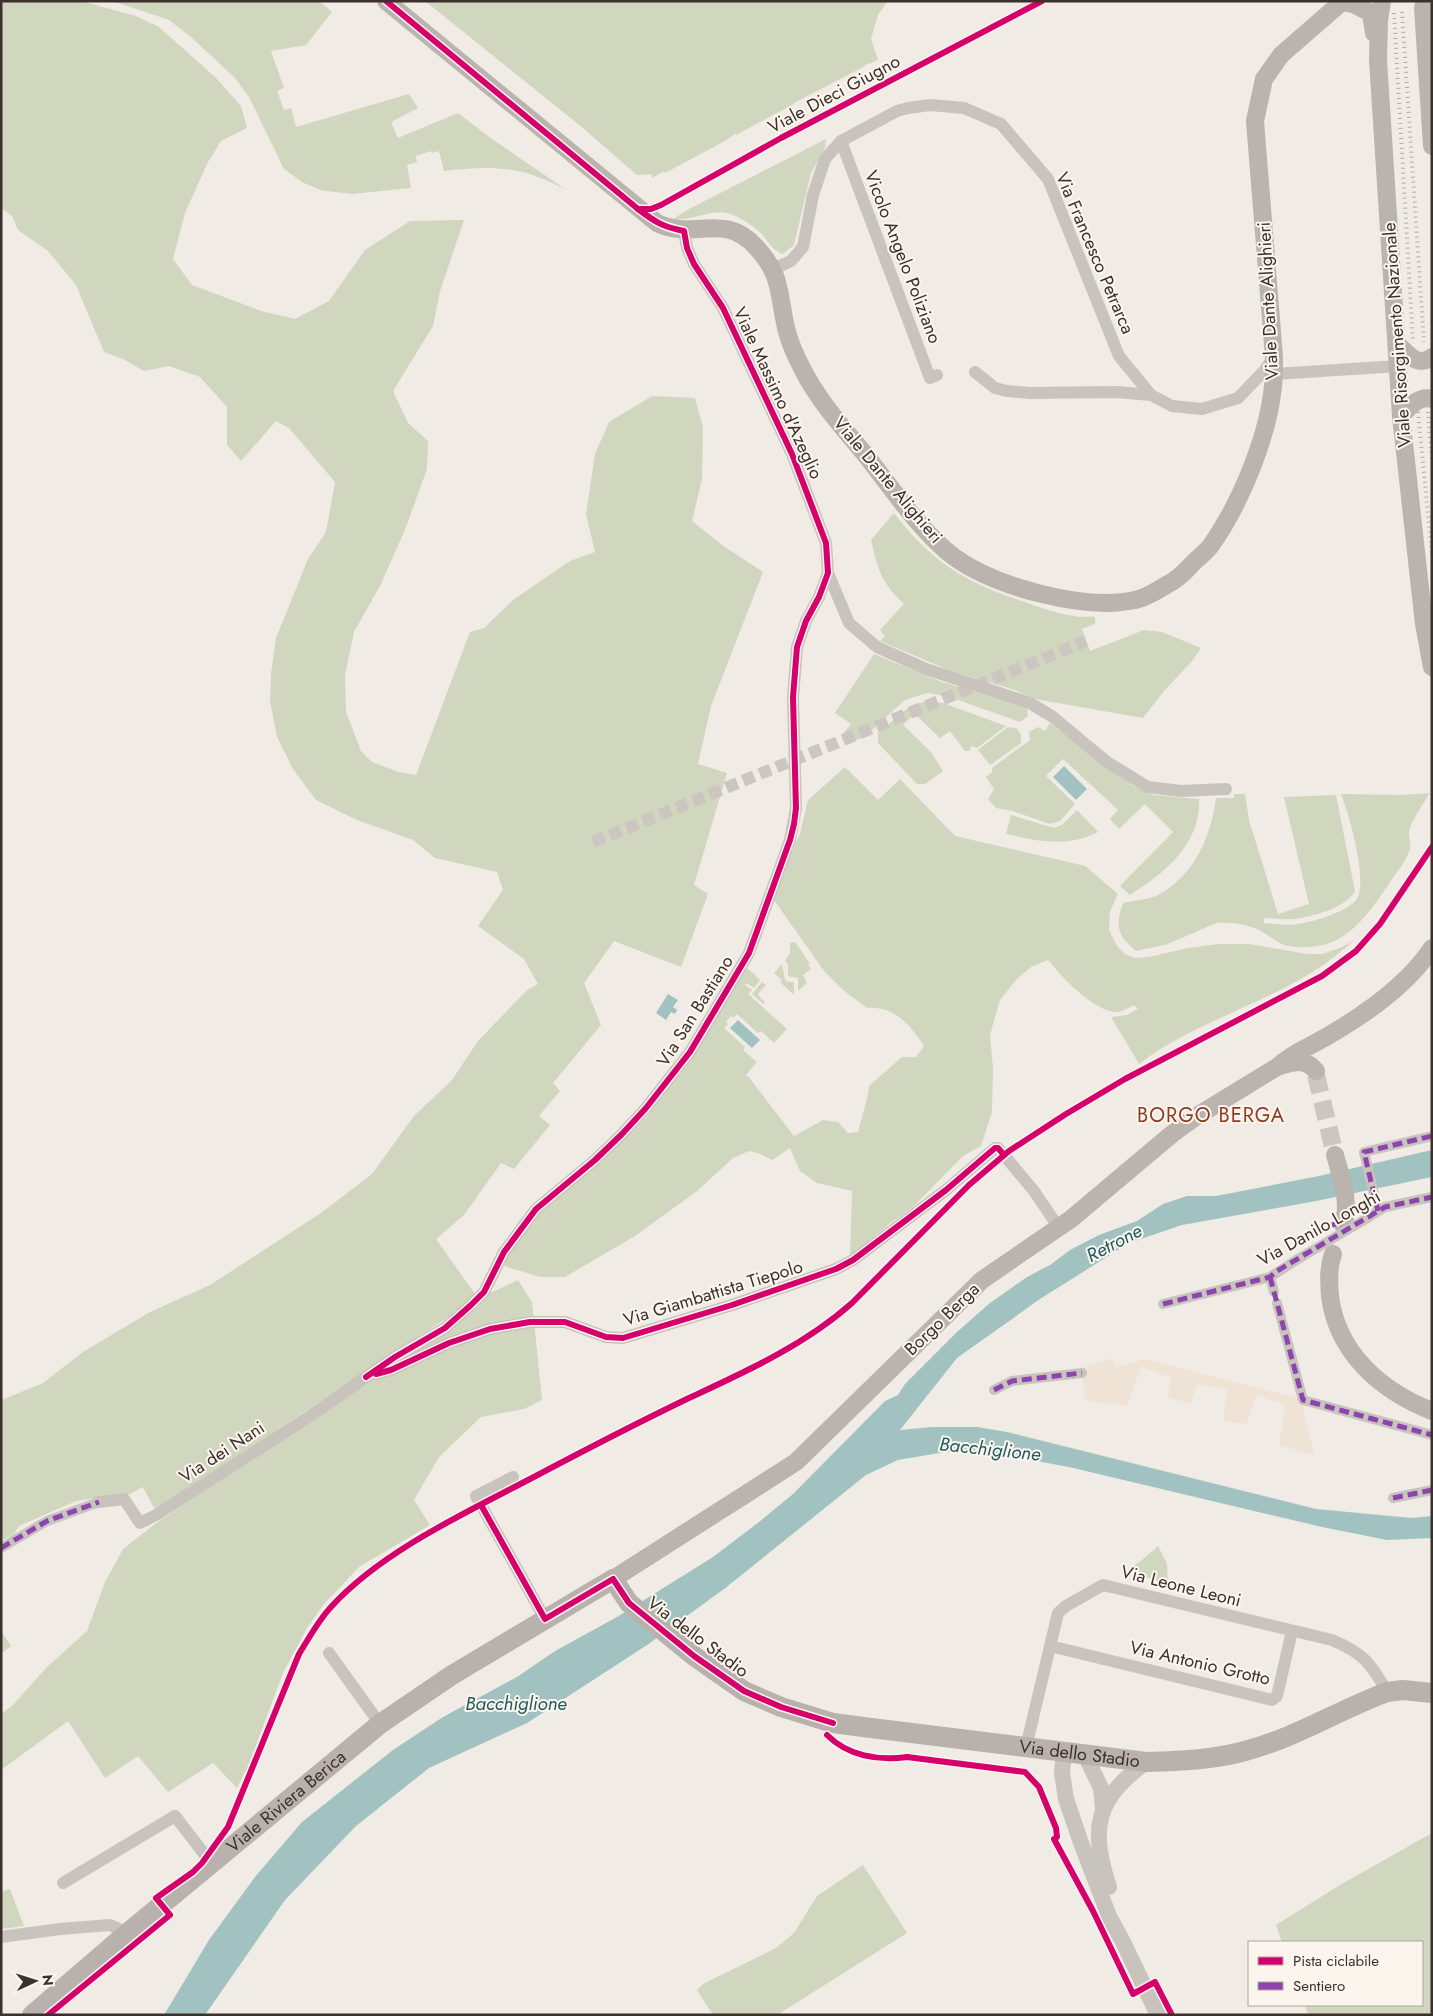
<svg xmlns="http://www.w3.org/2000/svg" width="1433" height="2016" viewBox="0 0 1433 2016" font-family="Jost,sans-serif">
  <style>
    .green { fill: #d1d6bf }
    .plaza { fill: #eee3d5 }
    .water { fill: #a1c2c1 }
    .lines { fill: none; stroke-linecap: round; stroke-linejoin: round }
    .minor-tunnel { stroke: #ccc6c0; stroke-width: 12; stroke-dasharray: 12 6; stroke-linecap: butt }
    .secondary-tunnel { stroke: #ccc6c0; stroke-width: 18; stroke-dasharray: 18 9; stroke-linecap: butt }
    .pedestrian { stroke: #c9c3be; stroke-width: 10 }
    .minor { stroke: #c9c3be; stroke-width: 12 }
    .tertiary { stroke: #c9c3be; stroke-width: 16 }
    .secondary { stroke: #bab3ae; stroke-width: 18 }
    .primary { stroke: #b8b1ad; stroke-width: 20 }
    .rail { stroke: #b1aca8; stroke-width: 4; stroke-dasharray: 1 4; stroke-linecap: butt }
    .pedestrian-bridge { stroke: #c9c3be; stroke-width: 10 }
    .quiet { stroke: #8e44ad; stroke-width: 5; stroke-dasharray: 10 5; stroke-linecap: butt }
    .cycleway-casing { stroke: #fbf5ee; stroke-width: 9 }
    .cycleway { stroke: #d6006c; stroke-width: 6 }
    .labels { text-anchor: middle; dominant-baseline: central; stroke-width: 4; stroke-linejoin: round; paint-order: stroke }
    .street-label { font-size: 18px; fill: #3b302b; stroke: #fbf5ee }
    .water-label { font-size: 19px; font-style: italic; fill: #1f5a5e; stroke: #fbf5ee }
    .quarter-label { font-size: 20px; letter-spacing: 1px; fill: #8c3b22; stroke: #fbf5ee }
  </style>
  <rect width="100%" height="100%" fill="#f0ebe5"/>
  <g class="green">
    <path d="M 1,1 L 81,1 L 136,16 L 159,27 L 215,77 L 241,106 L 247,128 L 221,141 L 208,162 L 185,213 L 173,259 L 192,285 L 261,311 L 295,319 L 329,301 L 365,250 L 410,221 L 464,220 L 440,291 L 433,326 L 393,391 L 408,423 L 428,441 L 427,469 L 406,527 L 381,584 L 354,632 L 345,675 L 346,712 L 361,751 L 372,762 L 398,772 L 416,775 L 470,632 L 484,628 L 513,600 L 570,561 L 595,552 L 586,514 L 595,454 L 609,422 L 652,396 L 695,398 L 703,427 L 702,479 L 692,521 L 722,545 L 763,572 L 711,706 L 698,764 L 727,773 L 694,885 L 708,894 L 681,967 L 614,941 L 584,983 L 601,1025 L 553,1083 L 560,1091 L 539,1116 L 550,1125 L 514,1169 L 501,1163 L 464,1215 L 436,1239 L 475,1294 L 453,1314 L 155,1510 L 143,1487 L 124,1497 L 122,1494 L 76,1501 L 19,1526 L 14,1534 L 1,1541 L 1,1398 L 4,1399 L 43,1383 L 83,1352 L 150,1312 L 210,1285 L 321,1213 L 372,1174 L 414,1116 L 452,1080 L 478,1041 L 527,990 L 538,984 L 524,959 L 478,926 L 503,890 L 497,872 L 435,858 L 413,840 L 357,820 L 316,800 L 293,769 L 277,737 L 270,701 L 271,674 L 276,638 L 308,559 L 326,532 L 335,482 L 289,428 L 276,421 L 241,461 L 227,445 L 227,407 L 200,377 L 169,366 L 144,371 L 125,360 L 104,352 L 76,285 L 48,251 L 18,230 L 12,216 L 1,208 Z"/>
    <path d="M 112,1 L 319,1 L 332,12 L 306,45 L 271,51 L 284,88 L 277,91 L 284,110 L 291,108 L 296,127 L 409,94 L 418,108 L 391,122 L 398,138 L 458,113 L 492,139 L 565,189 C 550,182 534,174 518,171 C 494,166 468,168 444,171 L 439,151 L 432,153 L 431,151 L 416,156 L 417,162 L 407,165 L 411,188 L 352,194 L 320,190 L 302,182 L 284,169 L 249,97 L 235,78 L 192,38 L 169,20 Z"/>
    <path d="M 425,1 L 888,1 L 878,15 L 871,39 L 878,60 L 865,65 L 865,66 L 794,103 L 794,104 L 736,135 L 735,134 L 723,142 L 665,173 L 664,171 L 652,178 L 651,174 L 637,175 L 578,124 Z"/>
    <path d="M 826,139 L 825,148 L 811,173 L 794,245 L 783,254 C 773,251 768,241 761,233 C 752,225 739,216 727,213 C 711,209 692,221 673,219 L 689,209 Z"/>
    <path d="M 894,513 C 933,564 968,584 1028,603 C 1044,609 1062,615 1080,617 C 1085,617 1090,616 1095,617 L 1095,624 L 1082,629 L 1090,651 L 1144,630 L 1162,632 L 1201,648 L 1193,660 L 1164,691 L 1143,718 L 1035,699 L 1015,690 L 951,671 L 880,641 L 885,636 L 880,630 L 904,604 C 881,582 878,570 871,540 Z"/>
    <path d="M 874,654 L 942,682 L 1027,707 L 1028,716 L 1020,722 L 947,696 L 927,693 L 905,700 L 863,738 L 852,741 L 842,735 L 851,724 L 835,713 Z"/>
    <path d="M 925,701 L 943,703 L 1006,726 L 977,748 L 972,746 L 969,751 L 965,751 L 950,731 L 940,738 L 918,717 L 912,716 L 903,725 L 931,752 L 943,771 L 925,784 L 917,784 L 878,743 L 878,733 L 905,710 Z"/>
    <path d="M 1050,723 L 1134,786 L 1154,795 L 1199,799 C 1201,844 1165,873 1130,895 L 1120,886 L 1173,832 L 1145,804 L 1119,829 L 1110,819 L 1118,810 L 1063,759 L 1046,776 L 1075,804 L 1060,821 L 1050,824 L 1012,811 L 996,808 L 988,799 L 994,789 L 986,777 L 992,772 L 992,768 L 1030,740 L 1029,732 L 1038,727 L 1045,731 Z"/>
    <path d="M 1008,727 L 1016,728 L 1021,734 L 1021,743 L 990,765 L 978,750 Z"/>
    <path d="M 845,767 L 878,800 L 900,779 L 955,836 L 1085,866 L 1118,894 L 1110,912 L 1109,930 L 1117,946 L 1125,954 L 1135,958 L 1149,957 L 1188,948 L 1219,944 L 1249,944 L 1307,954 L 1322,954 L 1340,948 L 1354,940 C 1293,999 1204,1014 1139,1064 L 1111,1017 L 1127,1015 L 1138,1009 L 1134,1005 C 1128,1008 1123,1012 1116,1012 C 1093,1011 1062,977 1048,960 L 1031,967 L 1016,980 L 1000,1000 L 990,1035 L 993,1068 L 992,1112 L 981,1146 L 963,1156 L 913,1207 L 889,1224 L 850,1257 L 852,1191 L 817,1183 L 800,1171 L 790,1148 L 772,1160 L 758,1153 L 749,1151 L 733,1158 L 697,1191 L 635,1236 L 565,1277 L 540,1277 L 501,1265 L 538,1211 L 602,1161 L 646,1118 L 692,1059 L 745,967 L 756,975 L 755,976 L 760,980 L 754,988 L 747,983 L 745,985 L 752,990 L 748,994 L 787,1029 L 774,1043 L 761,1031 L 758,1033 L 737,1014 L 733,1018 L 731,1016 L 726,1022 L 728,1024 L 724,1028 L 745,1047 L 743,1050 L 757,1062 L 745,1076 L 747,1075 L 794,1136 L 823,1120 L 838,1122 L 848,1133 L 858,1132 L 868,1095 L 869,1086 L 902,1057 L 916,1057 L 924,1046 C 910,1025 895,1006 867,1008 L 843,990 L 824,971 L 774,900 L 789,858 L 800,834 L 808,800 Z"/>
    <path d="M 1430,793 C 1425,801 1409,824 1409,833 C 1409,840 1412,845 1409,852 C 1405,863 1395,874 1389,884 C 1365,918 1345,950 1298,947 C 1279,946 1278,941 1264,933 C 1250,924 1232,922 1216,923 L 1168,944 L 1136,951 C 1117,935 1115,926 1123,903 C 1134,900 1148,900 1158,895 C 1194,876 1211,837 1216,798 L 1234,798 L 1234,794 L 1245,794 L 1249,820 L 1278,914 L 1309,904 L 1284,797 L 1336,795 L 1355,891 C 1346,907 1318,915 1300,918 C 1288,921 1276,918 1264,918 L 1264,923 C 1275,924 1287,926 1298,924 C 1313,922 1349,911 1357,899 C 1368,880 1349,814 1341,794 L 1402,795 Z"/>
    <path d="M 1077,810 L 1098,832 C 1068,848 1038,841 1006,834 L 1011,815 L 1054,828 L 1062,825 Z"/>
    <path d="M 795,942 L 810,964 L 808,965 L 811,969 L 803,975 L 807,983 L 798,991 L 798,978 L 788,976 L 788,964 L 785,961 L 790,953 L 790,943 Z"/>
    <path d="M 782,964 L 785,980 L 788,982 L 794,982 L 794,995 L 780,982 L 782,980 L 774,973 Z"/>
    <path d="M 762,982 L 766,985 L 758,994 L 759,996 L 765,1002 L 763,1004 L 752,994 Z"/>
    <path d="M 518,1280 L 532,1302 L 542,1400 L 524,1409 L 481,1417 L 439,1457 L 414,1500 L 430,1525 L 359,1567 L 324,1604 L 307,1628 L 283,1673 L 249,1764 L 237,1788 L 213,1763 L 168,1792 L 138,1756 L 105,1778 L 68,1721 L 1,1770 L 1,1714 L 13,1705 L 47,1667 L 87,1631 L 105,1582 L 123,1549 L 155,1524 L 488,1294 Z"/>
    <path d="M 1158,1546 L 1167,1564 L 1168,1583 L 1125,1572 L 1142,1560 Z"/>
    <path d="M 1,1631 L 11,1646 L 1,1654 Z"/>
    <path d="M 1432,1833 L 1432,2015 L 1308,2015 L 1305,2005 L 1422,2005 L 1422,1942 L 1282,1942 L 1276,1925 L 1340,1885 Z"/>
    <path d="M 863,1865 L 907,1933 L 777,2015 L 713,2015 L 697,1990 L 703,1984 L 776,1948 L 794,1933 L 817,1896 Z"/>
    <path d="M 10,1889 L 24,1926 L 1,1929 L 1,1892 Z"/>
  </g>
  <path class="plaza" d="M 1113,1358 L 1115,1368 L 1145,1359 L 1301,1399 L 1314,1455 L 1279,1445 L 1285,1405 L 1256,1395 L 1246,1424 L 1223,1421 L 1227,1389 L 1197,1385 L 1191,1403 L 1168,1398 L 1171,1378 L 1141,1367 L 1127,1406 L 1085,1400 L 1082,1368 Z"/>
  <g class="water">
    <path d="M 1064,766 L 1087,789 L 1076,800 L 1053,777 Z"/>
    <path d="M 668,994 L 678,1000 L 673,1007 L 677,1010 L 675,1014 L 671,1012 L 666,1020 L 656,1013 Z"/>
    <path d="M 738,1020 L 760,1040 L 752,1048 L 730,1028 Z"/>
    <path d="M 1432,1150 L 1432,1177 L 1316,1201 L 1182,1225 L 1129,1243 L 1040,1299 L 957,1358 L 900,1430 L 932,1427 L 977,1427 L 1007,1432 L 1316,1509 L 1412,1518 L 1432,1516 L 1432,1538 L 1387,1540 L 1322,1527 L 1069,1467 L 999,1454 L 945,1452 L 898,1460 L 866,1475 L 724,1589 L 647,1645 L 527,1723 L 429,1768 L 356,1826 L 285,1900 L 205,2015 L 164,2015 L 209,1940 L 255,1877 L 302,1822 L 393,1750 L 443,1717 L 517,1677 L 555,1651 L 617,1617 L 713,1557 L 759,1522 L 793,1494 L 885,1401 L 898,1395 L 905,1384 L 957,1332 L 990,1303 L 1027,1277 L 1050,1265 L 1070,1250 L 1099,1235 L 1137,1221 L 1163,1204 L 1187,1196 L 1216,1196 L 1319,1176 Z"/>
  </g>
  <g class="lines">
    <path class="minor-tunnel" d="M 593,842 L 1086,641"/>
    <path class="secondary-tunnel" d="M 1316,1075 L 1335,1155"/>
    <g class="pedestrian">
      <path d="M 1378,1211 L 1364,1152 L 1432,1136"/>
      <path d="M 1364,1220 L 1385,1207 L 1432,1197"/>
      <path d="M 1270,1277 L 1274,1292"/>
      <path d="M 1277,1303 L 1303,1400 L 1432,1435"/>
      <path d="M 1163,1304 L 1270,1277 L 1298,1259"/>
      <path d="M 994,1390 L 1012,1381 L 1082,1373"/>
      <path d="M 1393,1498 L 1432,1490"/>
      <path d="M 1,1548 L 47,1521 L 99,1502"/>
    </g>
    <g class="minor">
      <path d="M 841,141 L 930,378 L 937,375"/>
      <path d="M 684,231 L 687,248 L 694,264 L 723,308 L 792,454 L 826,543 L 828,573 L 849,623 L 877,647 L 926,669 L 1030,703 L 1053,717 L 1107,762 L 1148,787 L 1181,791 L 1226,789"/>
      <path d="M 773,269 L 791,261 L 803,247 L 813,195 L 825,159 L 841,141 L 897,111 L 908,108 L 930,105 L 964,108 L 1001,124 L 1048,179 L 1119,356 L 1151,395 L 1172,406 L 1202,409 L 1238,398 L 1264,371 L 1274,357"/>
      <path d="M 975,372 L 995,388 L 1007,391 L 1030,393 L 1116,392 L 1151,395"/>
      <path d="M 1274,374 L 1399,366"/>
      <path d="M 376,1374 L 391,1370 L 449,1343 L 490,1329 L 530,1322 L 565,1322 L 606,1337 L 623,1338 L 732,1305 L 836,1269 L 853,1260 L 946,1190 L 995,1148 L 998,1148 L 1034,1191 L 1059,1228"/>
      <path d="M 513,1477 L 476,1496 L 545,1619"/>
      <path d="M 99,1502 L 124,1499 L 140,1523 L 156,1515 L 310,1416 L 395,1357 L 445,1328 L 471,1305 L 484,1292 L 504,1252 L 536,1209 L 595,1160 L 622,1134 L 646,1108 L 690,1052 L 749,953 L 790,840 L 796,808 L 793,697 L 797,647 L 806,621 L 819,597 L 828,573"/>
      <path d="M 1050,1646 L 1272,1700 L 1277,1696 L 1292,1631"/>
      <path d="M 329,1653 L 380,1724"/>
      <path d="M 1026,1747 L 1058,1613 L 1066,1606 L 1103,1585 L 1332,1640 C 1363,1653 1371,1663 1387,1692"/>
      <path d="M 63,1883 L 175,1816 L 212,1864"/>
      <path d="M 1,1937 L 60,1929 L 110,1925 L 121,1930 L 125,1935"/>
    </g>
    <g class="tertiary">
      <path d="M 1064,1752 L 1062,1773 L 1066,1799 L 1080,1840 L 1109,1916 L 1123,1942 L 1158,2015"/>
      <path d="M 1085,1755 L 1101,1788 L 1103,1810"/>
      <path d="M 1109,1887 C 1090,1828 1095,1800 1146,1762"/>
    </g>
    <g class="secondary">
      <path d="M 386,1 L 657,223 C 695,241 723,211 756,247 C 781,274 778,290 785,323 C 788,340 796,357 804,372 C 820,403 846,431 868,458 C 893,490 922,533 954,557 C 996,587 1084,611 1135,600 C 1147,598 1159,589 1170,583 C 1180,578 1187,569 1195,561 C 1201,556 1208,550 1212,544 C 1241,502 1268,437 1273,386 C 1274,377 1274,367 1274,357 L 1255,121 L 1264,79 L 1281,55 L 1343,1"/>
      <path d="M 1382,1 L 1379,20 L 1378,60 L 1401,416 L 1424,624 L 1432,667"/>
      <path d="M 1425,1 L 1423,8 L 1432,146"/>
      <path d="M 1342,2 L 1353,4 L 1371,13 L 1374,33"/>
      <path d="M 1398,345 C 1408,354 1418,368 1432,357"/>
      <path d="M 1401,416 C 1409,407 1419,395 1432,399"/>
      <path d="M 1280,1066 C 1294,1062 1306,1058 1316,1071"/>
      <path d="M 1335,1155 C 1341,1177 1351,1203 1343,1225"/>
      <path d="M 1333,1254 C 1328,1268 1329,1281 1330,1296 C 1337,1353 1381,1391 1432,1411"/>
      <path d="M 613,1579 L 796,1462 L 982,1280 L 1071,1219 L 1172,1134 L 1197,1116 L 1277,1067 C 1292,1053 1309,1047 1326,1037 C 1364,1015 1407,986 1432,948"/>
    </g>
    <path class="primary" id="s1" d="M 32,2015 L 125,1935 L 380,1724 L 452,1675 L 613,1579 L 629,1603 L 694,1656 L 744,1691 L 781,1707 L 833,1723 L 863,1727 L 1146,1762 C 1179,1761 1213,1760 1245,1751 C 1295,1738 1339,1710 1387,1692 L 1403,1690 L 1432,1693"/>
    <g class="rail">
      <path d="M 1402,12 L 1424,342"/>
      <path d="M 1394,13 L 1413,342"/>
      <path d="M 1418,412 L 1432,555"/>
      <path d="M 1428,412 L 1432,461"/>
    </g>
    <path class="pedestrian-bridge" d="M 1298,1259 L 1364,1220"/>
    <g class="quiet">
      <path d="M 1378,1211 L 1364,1152 L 1432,1136"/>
      <path d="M 1332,1225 L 1345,1222"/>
      <path d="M 1270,1277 L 1303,1400 L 1432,1435"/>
      <path d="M 1163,1304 L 1270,1277 L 1277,1271 L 1385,1207 L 1432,1197"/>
      <path d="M 994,1390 L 1012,1381 L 1082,1373"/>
      <path d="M 1393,1498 L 1432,1490"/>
      <path d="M 1,1548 L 47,1521 L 99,1502"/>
    </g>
    <defs>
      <g id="cycleway">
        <path d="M 638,209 L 651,209 L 661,205 L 781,138 L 1042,1"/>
        <path d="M 376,1374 L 391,1370 L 449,1343 L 490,1329 L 530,1322 L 565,1322 L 606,1337 L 623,1338 L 732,1305 L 836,1269 L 853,1260 L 946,1190 L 995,1148 L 998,1148 L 1004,1155"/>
        <path d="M 366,1377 L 395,1357 L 445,1328 L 471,1305 L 484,1292 L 504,1252 L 536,1209 L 595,1160 L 622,1134 L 646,1108 L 690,1052 L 749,953 L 790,840 L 794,824 L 796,808 L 793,697 L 797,647 L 806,621 L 819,597 L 828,573 L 826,543 L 792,454 L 723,308 L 694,264 L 687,248 L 684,231 C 663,227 655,222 638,209 L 386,1"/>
        <path d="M 481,1505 L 545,1619 L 613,1579 L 629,1603 L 694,1656 L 744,1691 L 781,1707 L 833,1723"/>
        <path d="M 827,1735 C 848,1756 878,1761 907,1757 L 1025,1772 L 1039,1787 L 1056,1828 L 1057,1837 L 1054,1839 L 1093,1911 L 1133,1994 L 1155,1982 L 1172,2015"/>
        <path d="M 48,2015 L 170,1915 L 156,1898 L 193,1872 L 202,1863 L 228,1827 L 299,1654 C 309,1638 318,1621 331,1607 C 381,1552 465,1513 530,1479 C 583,1451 635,1424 689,1398 C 745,1372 805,1345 852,1303 L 969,1185 L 1009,1151 L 1066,1114 L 1125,1079 L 1322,976 L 1356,951 L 1380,924 L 1432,847"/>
      </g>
    </defs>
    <use href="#cycleway" class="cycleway-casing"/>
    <use href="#cycleway" class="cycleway"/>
  </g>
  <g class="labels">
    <g class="street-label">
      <text transform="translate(834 94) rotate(-28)">Viale Dieci Giugno</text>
      <text transform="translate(1095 253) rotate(67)">Via Francesco Petrarca</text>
      <text transform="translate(903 257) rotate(69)">Vicolo Angelo Poliziano</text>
      <text transform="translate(1268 301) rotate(-93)">Viale Dante Alighieri</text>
      <text transform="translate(1397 335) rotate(-94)">Viale Risorgimento Nazionale</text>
      <text transform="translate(778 393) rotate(65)">Viale Massimo d'Azeglio</text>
      <text transform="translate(888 480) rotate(50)">Viale Dante Alighieri</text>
      <text transform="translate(695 1011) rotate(-58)">Via San Bastiano</text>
      <text transform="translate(1319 1228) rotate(-29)">Via Danilo Longhi</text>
      <text transform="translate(713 1293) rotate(-17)">Via Giambattista Tiepolo</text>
      <text transform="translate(942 1319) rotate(-44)">Borgo Berga</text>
      <text transform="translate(222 1452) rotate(-33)">Via dei Nani</text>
      <text transform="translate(1181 1586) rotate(14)">Via Leone Leoni</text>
      <text transform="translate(698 1637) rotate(37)">Via dello Stadio</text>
      <text transform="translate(1200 1663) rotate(13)">Via Antonio Grotto</text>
      <text stroke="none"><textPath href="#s1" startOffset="1245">Via dello Stadio</textPath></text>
      <text stroke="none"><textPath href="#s1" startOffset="332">Viale Riviera Berica</textPath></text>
    </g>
    <g class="water-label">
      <text transform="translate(1114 1243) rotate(-28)">Retrone</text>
      <text transform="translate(990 1449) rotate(6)">Bacchiglione</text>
      <text x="516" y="1703">Bacchiglione</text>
    </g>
    <g class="quarter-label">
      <text x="1211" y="1115">BORGO BERGA</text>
    </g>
  </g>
  <rect width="1433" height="2016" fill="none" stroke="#3b302b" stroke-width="5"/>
  <rect x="1248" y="1941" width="175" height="65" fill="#fbf5ee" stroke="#aea6a0"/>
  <rect x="1258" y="1957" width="25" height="8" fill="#d6006c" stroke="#aea6a0"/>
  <text x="1293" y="1966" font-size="15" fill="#3b302b">Pista ciclabile</text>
  <rect x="1258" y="1982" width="25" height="8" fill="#8e44ad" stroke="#aea6a0"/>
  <text x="1293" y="1991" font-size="15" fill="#3b302b">Sentiero</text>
  <g transform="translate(35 1981) rotate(86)" stroke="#fbf5ee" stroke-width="4" paint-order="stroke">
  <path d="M0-4L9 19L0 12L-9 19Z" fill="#3b302b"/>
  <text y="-8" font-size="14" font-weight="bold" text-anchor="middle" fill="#3b302b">N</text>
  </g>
</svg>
